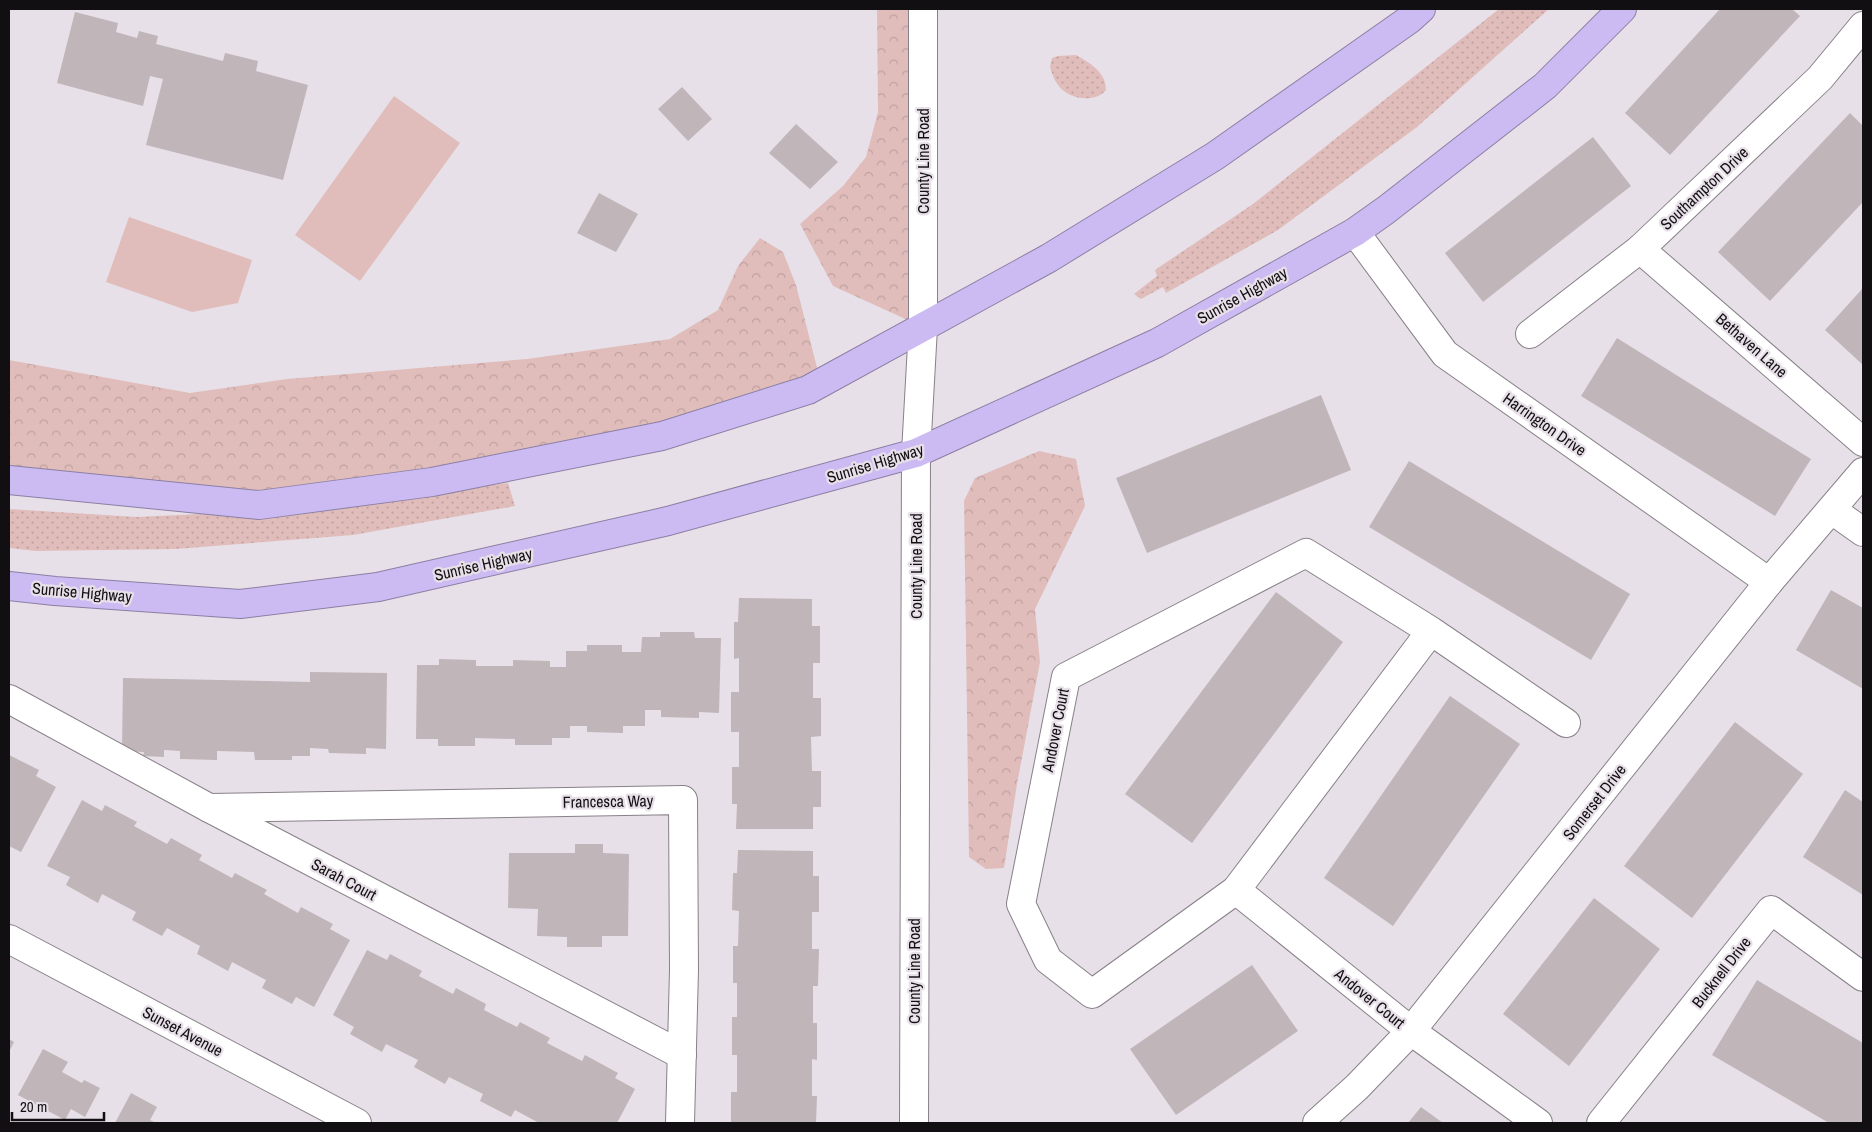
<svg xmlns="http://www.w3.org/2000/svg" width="1872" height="1132" viewBox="0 0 1872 1132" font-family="'Archivo Narrow',sans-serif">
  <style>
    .grass { fill: url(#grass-dots) }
    .forest { fill: url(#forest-crowns) }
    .park { fill: #e0bdbb }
    .building { fill: #c0b5b9 }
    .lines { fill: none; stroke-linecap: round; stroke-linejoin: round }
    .street-casing { stroke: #888188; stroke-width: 30 }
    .secondary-casing { stroke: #888188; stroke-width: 30 }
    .highway-casing { stroke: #8b7fa4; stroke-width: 30 }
    .street { stroke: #fff; stroke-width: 28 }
    .secondary { stroke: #fff; stroke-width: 28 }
    .highway { stroke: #ccbbf3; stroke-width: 28 }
    .labels { text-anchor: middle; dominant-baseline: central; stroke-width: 4.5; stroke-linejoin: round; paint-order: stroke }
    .street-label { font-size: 16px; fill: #120f12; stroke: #e8e0e8 }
  </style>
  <defs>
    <pattern id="grass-dots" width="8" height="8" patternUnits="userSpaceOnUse" patternTransform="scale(1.25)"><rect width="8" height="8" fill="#e0bdbb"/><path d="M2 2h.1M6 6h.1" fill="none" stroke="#bfa1a0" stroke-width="1.8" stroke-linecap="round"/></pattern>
    <pattern id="forest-crowns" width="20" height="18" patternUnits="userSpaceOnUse" patternTransform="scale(1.25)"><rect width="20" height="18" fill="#e0bdbb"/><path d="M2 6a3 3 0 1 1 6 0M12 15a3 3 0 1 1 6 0" fill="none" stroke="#bfa1a0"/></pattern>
  </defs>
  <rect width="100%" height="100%" fill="#e8e0e8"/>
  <g class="grass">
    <path d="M 1499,9 L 1549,9 L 1417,127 L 1278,230 L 1166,293 L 1163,287 L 1141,299 L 1134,294 L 1157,276 L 1155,270 L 1253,204 Z"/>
    <path d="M 1076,55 C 1090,63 1106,72 1106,90 C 1095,104 1067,99 1058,85 C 1054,80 1052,73 1050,67 L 1052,58 L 1058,56 Z"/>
    <path d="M 508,483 L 515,506 L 353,535 L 176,549 L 36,551 L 9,548 L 9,509 L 137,517 L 303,509 Z"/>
  </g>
  <g class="forest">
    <path d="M 877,9 L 923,9 L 923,327 L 833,286 L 800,224 L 843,186 L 866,157 L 878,112 Z"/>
    <path d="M 760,238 L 783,252 L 796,285 L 821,383 L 741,410 L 296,500 L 9,480 L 9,360 L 190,393 L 287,379 L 527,359 L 670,339 L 718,310 L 738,266 Z"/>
    <path d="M 1039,451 L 1076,459 L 1085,506 L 1035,609 L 1040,662 L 1017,784 L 1004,868 L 986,869 L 969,857 L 964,501 L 975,478 Z"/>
  </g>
  <g class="park">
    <path d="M 394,96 L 460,143 L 360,281 L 295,235 Z"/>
    <path d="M 129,217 L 252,260 L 238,303 L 192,312 L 106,282 Z"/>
  </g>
  <g class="building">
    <path d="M 1720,9 L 1792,9 L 1800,16 L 1670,155 L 1625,113 Z"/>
    <path d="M 75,12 L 118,23 L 116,32 L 137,38 L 139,31 L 158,36 L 156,44 L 223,61 L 225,53 L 258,61 L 256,71 L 308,85 L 283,180 L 146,145 L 163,79 L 150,76 L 143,106 L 57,83 Z"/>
    <path d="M 682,87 L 712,119 L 688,141 L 658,109 Z"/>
    <path d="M 1850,113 L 1863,126 L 1863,202 L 1770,301 L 1718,252 Z"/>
    <path d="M 796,124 L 838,162 L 810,189 L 769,153 Z"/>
    <path d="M 1593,137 L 1631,186 L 1483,302 L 1445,253 Z"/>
    <path d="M 599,193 L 638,214 L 616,252 L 577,233 Z"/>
    <path d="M 1863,288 L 1863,365 L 1825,330 Z"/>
    <path d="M 1617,338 L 1811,459 L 1775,516 L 1581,396 Z"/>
    <path d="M 1321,395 L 1351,470 L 1147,553 L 1116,478 Z"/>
    <path d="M 1409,461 L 1630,594 L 1591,660 L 1369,527 Z"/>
    <path d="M 1831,590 L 1863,608 L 1863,689 L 1796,650 Z"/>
    <path d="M 1276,592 L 1343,642 L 1192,843 L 1125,794 Z"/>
    <path d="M 739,598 L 812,599 L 812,626 L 820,626 L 820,663 L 813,663 L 813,698 L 821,698 L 821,736 L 811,737 L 812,771 L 821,771 L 821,807 L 813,807 L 813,829 L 736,829 L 737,804 L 732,804 L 732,767 L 739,767 L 739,732 L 731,732 L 731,692 L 739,692 L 739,658 L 734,659 L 734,622 L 738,622 Z"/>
    <path d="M 660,632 L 694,632 L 695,638 L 721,638 L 719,713 L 699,712 L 699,718 L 661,717 L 661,710 L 645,710 L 645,726 L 623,726 L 623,733 L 587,732 L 587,726 L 570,726 L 570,738 L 552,738 L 552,745 L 515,745 L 515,739 L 475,738 L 475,746 L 438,746 L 438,739 L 416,739 L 417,665 L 439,665 L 439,659 L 476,660 L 476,666 L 513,666 L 513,660 L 550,661 L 550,667 L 566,667 L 566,651 L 587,651 L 587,645 L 622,645 L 622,652 L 641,652 L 642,637 L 660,637 Z"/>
    <path d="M 310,672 L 387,673 L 386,749 L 366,748 L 366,754 L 329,753 L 328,749 L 310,748 L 310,756 L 292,756 L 292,760 L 255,760 L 254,752 L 217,751 L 217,760 L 180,759 L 180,751 L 164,750 L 164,757 L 143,756 L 144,752 L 122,751 L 123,678 L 310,682 Z"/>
    <path d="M 1450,696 L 1520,744 L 1393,926 L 1324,878 Z"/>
    <path d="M 1735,722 L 1803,774 L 1692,918 L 1624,866 Z"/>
    <path d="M 9,755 L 39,770 L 36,776 L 56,787 L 21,852 L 9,846 Z"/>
    <path d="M 1845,790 L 1863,802 L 1863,895 L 1803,857 Z"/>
    <path d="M 82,800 L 102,811 L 105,805 L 137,822 L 134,826 L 167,844 L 171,838 L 202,855 L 199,860 L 232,878 L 235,873 L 267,890 L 264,894 L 298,913 L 301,907 L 333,924 L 330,929 L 350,940 L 314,1007 L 296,997 L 292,1004 L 262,988 L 266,980 L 232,962 L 228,971 L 197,954 L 200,946 L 167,928 L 162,936 L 132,920 L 136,912 L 102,894 L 98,903 L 66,885 L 70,877 L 47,866 Z"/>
    <path d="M 575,844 L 603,844 L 603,853 L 629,854 L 628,936 L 602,936 L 602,947 L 567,947 L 567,937 L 537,936 L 538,909 L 508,908 L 509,853 L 575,853 Z"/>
    <path d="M 738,850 L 813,851 L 813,876 L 819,876 L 819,912 L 812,912 L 812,949 L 819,949 L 818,986 L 813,986 L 813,1023 L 817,1023 L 817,1060 L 812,1059 L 812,1096 L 817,1096 L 816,1123 L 731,1123 L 731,1092 L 737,1092 L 737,1055 L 732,1055 L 732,1017 L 737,1017 L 737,983 L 733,983 L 733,946 L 738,946 L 739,911 L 732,910 L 733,873 L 737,873 Z"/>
    <path d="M 1594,898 L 1660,949 L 1569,1066 L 1503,1014 Z"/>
    <path d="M 367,950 L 387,960 L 390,954 L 422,971 L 419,976 L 453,994 L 456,988 L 486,1004 L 484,1010 L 517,1027 L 520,1022 L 550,1038 L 547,1043 L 582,1061 L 585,1055 L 618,1073 L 615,1078 L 635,1089 L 617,1123 L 539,1123 L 515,1110 L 511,1117 L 480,1101 L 483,1094 L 449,1077 L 445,1084 L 414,1067 L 418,1060 L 386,1044 L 382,1052 L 350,1034 L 354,1027 L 333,1015 Z"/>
    <path d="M 1252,965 L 1298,1031 L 1176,1115 L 1130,1049 Z"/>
    <path d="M 1757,980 L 1863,1043 L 1863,1123 L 1829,1123 L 1712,1055 Z"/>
    <path d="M 9,1039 L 14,1042 L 9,1052 Z"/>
    <path d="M 43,1049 L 68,1062 L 62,1072 L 82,1083 L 84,1080 L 100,1088 L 85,1117 L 71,1109 L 65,1120 L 18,1095 Z"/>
    <path d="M 131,1093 L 157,1107 L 150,1120 L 156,1123 L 115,1123 Z"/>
    <path d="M 1421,1107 L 1443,1123 L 1408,1123 Z"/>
  </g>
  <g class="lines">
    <defs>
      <g id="street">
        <path d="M 1355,232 L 1445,354 L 1769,582"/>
        <path d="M 1640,249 L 1863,442"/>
        <path d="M 1530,334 L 1640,249 L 1820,78 L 1863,26"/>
        <path d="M 1832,510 L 1863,532"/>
        <path d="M 1431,631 L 1236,890 L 1092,994 L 1048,960 L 1021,904 L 1066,677 L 1306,553 L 1431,631 L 1566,723"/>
        <path d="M 9,699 L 209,808 L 682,1055"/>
        <path d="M 209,808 L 683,800 L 684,970 L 680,1123"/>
        <path d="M 1236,890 L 1411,1031 L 1538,1123"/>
        <path d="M 9,939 L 357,1123"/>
        <path d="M 1317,1123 L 1357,1087 L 1411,1031 L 1769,582 L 1863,472"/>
        <path d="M 1601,1123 L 1771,910 L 1863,977"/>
      </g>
      <path id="secondary" d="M 914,1123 L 916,453 L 923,327 L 923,9"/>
      <g id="highway">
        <path d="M 9,480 L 259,505 L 432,482 L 662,436 L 808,390 L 1049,258 L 1215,156 L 1410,19 L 1421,9"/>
        <path d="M 9,586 L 55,591 L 240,604 L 378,587 L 668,521 L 916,453 L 1157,343 L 1355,232 L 1386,210 L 1545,86 L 1622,9"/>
      </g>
    </defs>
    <use href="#street" class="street-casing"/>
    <use href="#secondary" class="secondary-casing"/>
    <use href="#highway" class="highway-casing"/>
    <use href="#street" class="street"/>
    <use href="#secondary" class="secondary"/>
    <use href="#highway" class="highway"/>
  </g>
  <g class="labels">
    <g class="street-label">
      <text transform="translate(923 161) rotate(-90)">County Line Road</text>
      <text transform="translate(1704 188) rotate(-43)">Southampton Drive</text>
      <text transform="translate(1242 295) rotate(-29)">Sunrise Highway</text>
      <text transform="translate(1752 345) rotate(41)">Bethaven Lane</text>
      <text transform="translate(1545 424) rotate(35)">Harrington Drive</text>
      <text transform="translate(875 463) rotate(-17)">Sunrise Highway</text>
      <text transform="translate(483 564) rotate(-13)">Sunrise Highway</text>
      <text transform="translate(916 566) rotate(-90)">County Line Road</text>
      <text transform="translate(82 592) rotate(5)">Sunrise Highway</text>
      <text transform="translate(1055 730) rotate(-79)">Andover Court</text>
      <text transform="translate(608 801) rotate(-1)">Francesca Way</text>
      <text transform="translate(1594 802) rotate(-52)">Somerset Drive</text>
      <text transform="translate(344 879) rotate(28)">Sarah Court</text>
      <text transform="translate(914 971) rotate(-90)">County Line Road</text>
      <text transform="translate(1721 972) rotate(-52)">Bucknell Drive</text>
      <text transform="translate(1370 998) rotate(39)">Andover Court</text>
      <text transform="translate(183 1031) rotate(28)">Sunset Avenue</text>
    </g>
  </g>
  <rect width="1872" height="1132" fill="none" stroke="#120f12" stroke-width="20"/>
  <path d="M12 1112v8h92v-8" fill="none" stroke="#120f12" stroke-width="2.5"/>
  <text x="20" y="1112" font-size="15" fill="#120f12" stroke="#e8e0e8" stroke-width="4" paint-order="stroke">20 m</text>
</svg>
